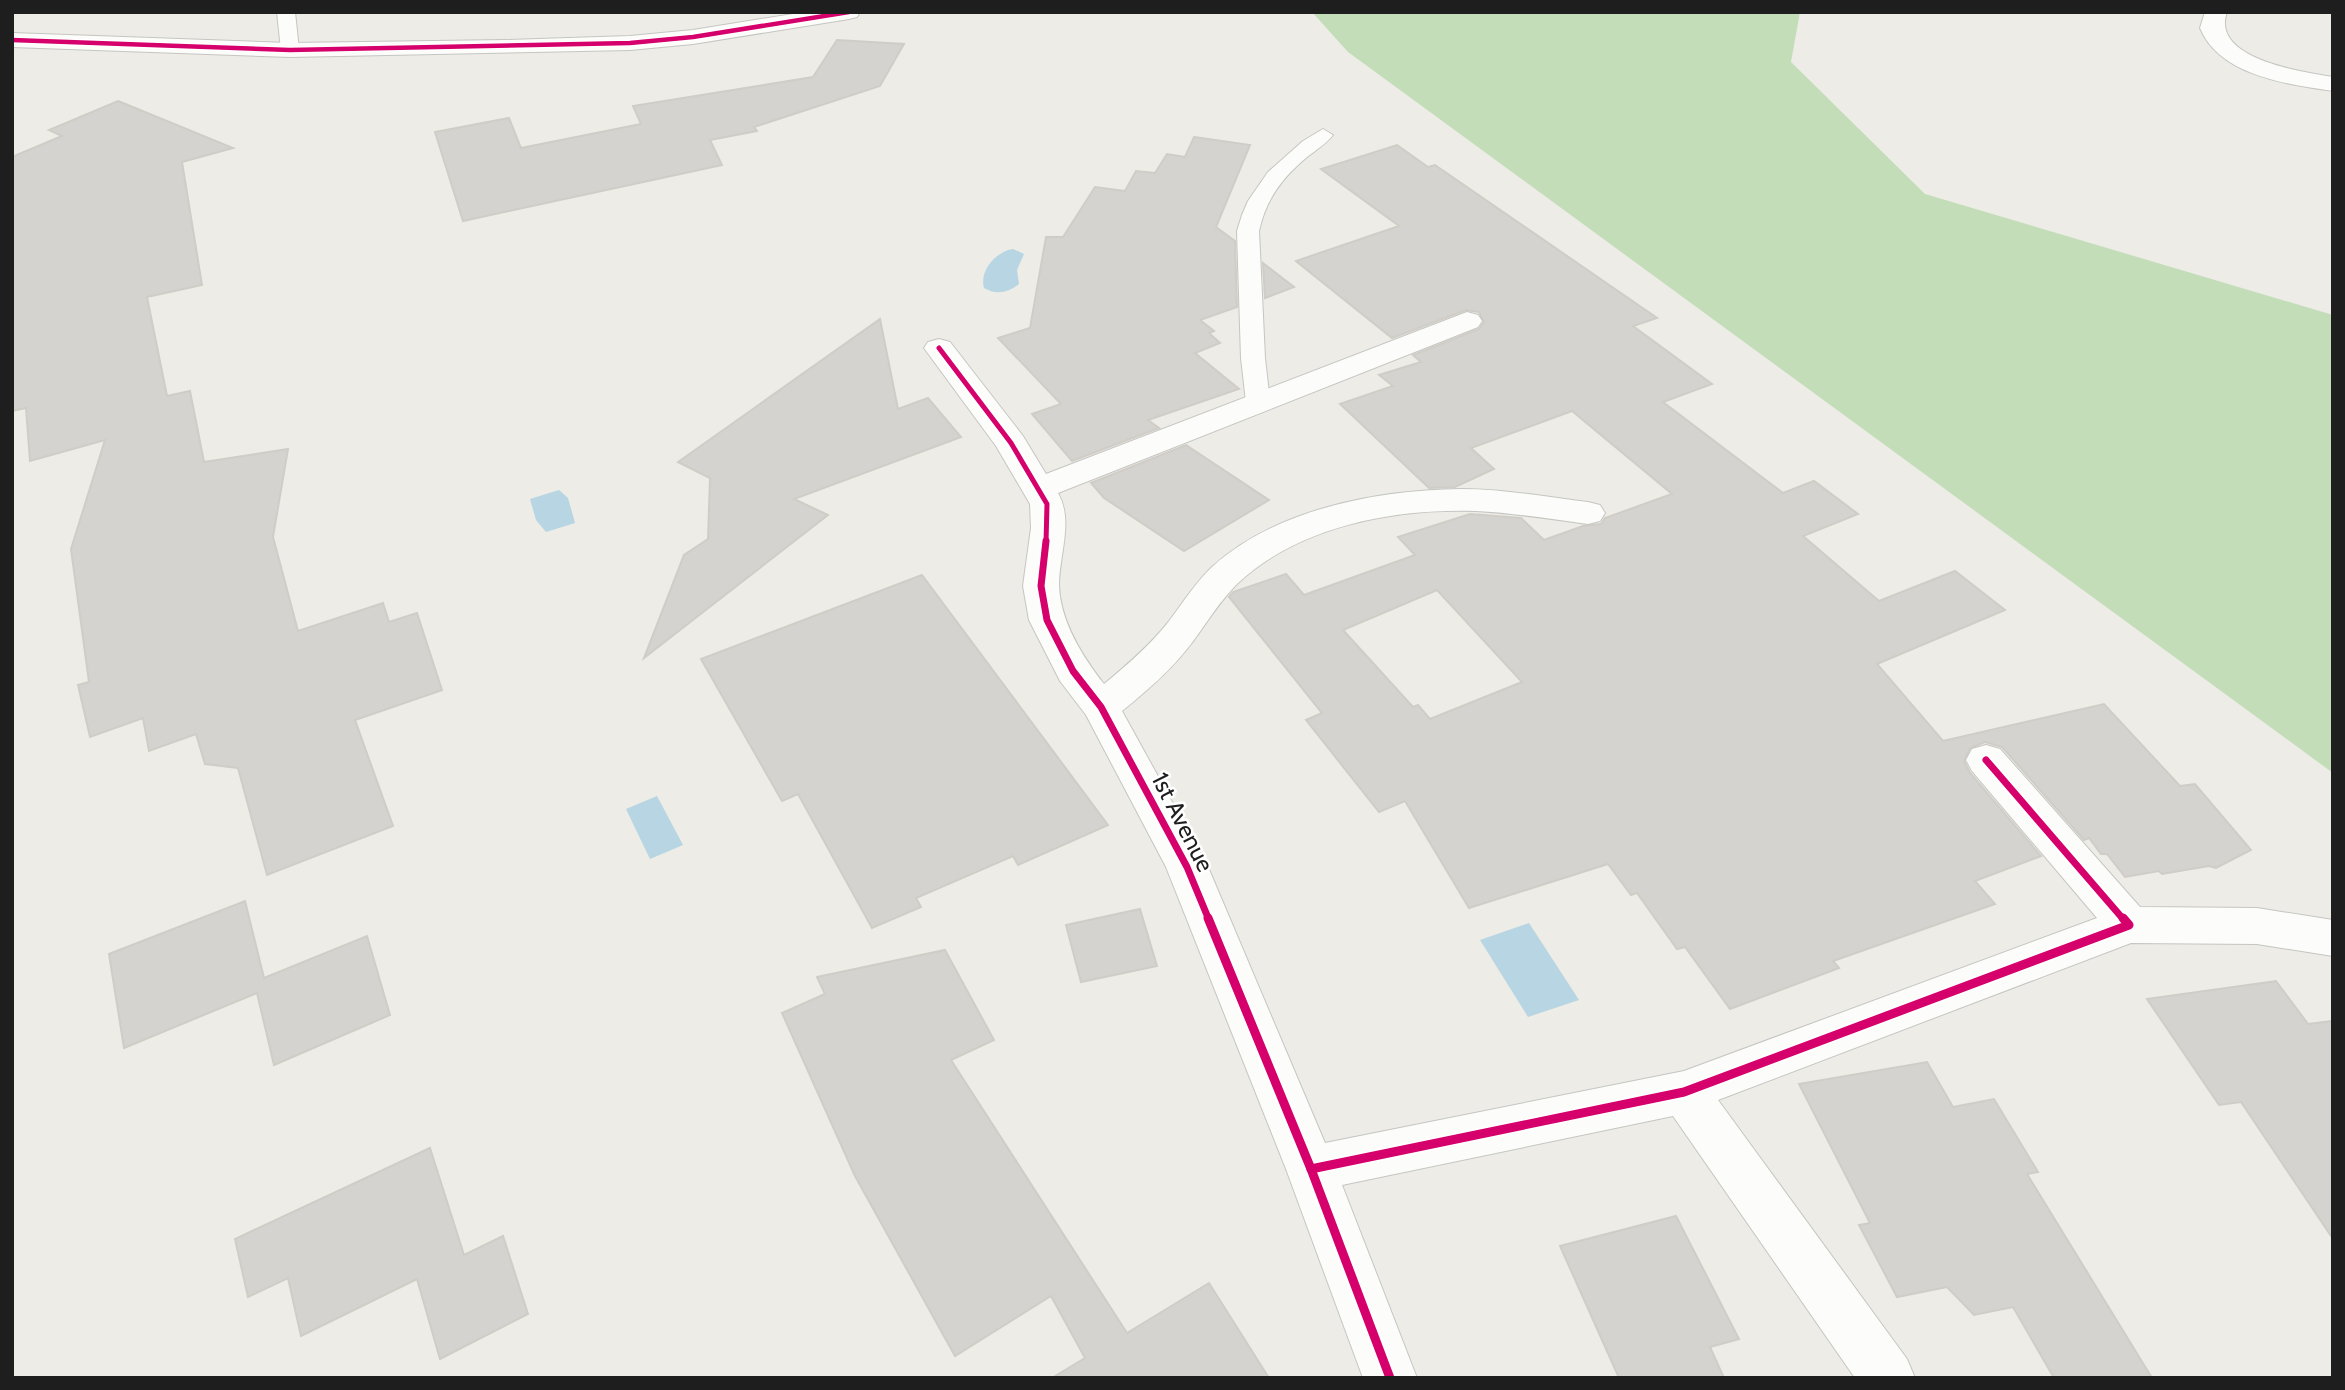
<svg xmlns="http://www.w3.org/2000/svg" width="2345" height="1390" viewBox="0 0 2345 1390" font-family="Cabin,sans-serif">
  <style>
    .forest { fill: #c3ddb9 }
    .water { fill: #b7d5e2 }
    .building { fill: #d5d3cf; stroke: #d0cdc7; stroke-width: 2; fill-rule: evenodd }
    .lines { fill: none; stroke-linecap: round; stroke-linejoin: round }
    .lane-casing { stroke: #c5c5c2; stroke-width: 2 }
    .street-casing { stroke: #c5c5c2; stroke-width: 2 }
    .lane { fill: #fcfcfb; fill-rule: evenodd }
    .street { fill: #fcfcfb; fill-rule: evenodd }
    .cycleway-far3-casing { stroke: #fff; stroke-width: 7 }
    .cycleway-far2-casing { stroke: #fff; stroke-width: 9 }
    .cycleway-far1-casing { stroke: #fff; stroke-width: 11 }
    .cycleway-casing { stroke: #fff; stroke-width: 13 }
    .cycleway-far3 { stroke: #d6006c; stroke-width: 4.5 }
    .cycleway-far2 { stroke: #d6006c; stroke-width: 5 }
    .cycleway-far1 { stroke: #d6006c; stroke-width: 7 }
    .cycleway { stroke: #d6006c; stroke-width: 9 }
    .labels { text-anchor: middle; dominant-baseline: central; stroke-width: 5; stroke-linejoin: round; paint-order: stroke }
    .street-label { font-size: 24px; fill: #1e1e1e; stroke: #fff }
  </style>
  <rect width="100%" height="100%" fill="#edece6"/>
  <path class="forest" d="M 1312,12 L 1800,12 L 1791,62 L 1925,194 L 2333,315 L 2333,773 L 1348,52 Z"/>
  <g class="water">
    <path d="M 1013,249 L 1024,254 L 1017,270 L 1019,284 C 1008,293 996,295 984,288 C 979,270 997,251 1013,249 Z"/>
    <path d="M 559,490 L 568,498 L 575,523 L 546,532 L 536,520 L 530,499 Z"/>
    <path d="M 657,796 L 683,845 L 650,859 L 626,809 Z"/>
    <path d="M 1529,923 L 1579,1000 L 1528,1017 L 1480,940 Z"/>
  </g>
  <g class="building">
    <path d="M 837,40 L 904,44 L 880,86 L 754,127 L 757,131 L 710,140 L 722,165 L 463,221 L 435,132 L 509,118 L 521,148 L 641,124 L 633,106 L 813,77 Z"/>
    <path d="M 118,101 L 233,148 L 182,162 L 202,285 L 147,297 L 167,396 L 190,391 L 204,462 L 288,449 L 273,537 L 298,631 L 383,603 L 389,622 L 417,613 L 442,690 L 355,720 L 393,826 L 267,875 L 238,768 L 205,764 L 196,734 L 149,751 L 143,718 L 90,737 L 78,685 L 89,682 L 71,549 L 105,440 L 30,461 L 26,408 L 12,411 L 12,157 L 62,136 L 49,130 Z"/>
    <path d="M 1194,137 L 1250,145 L 1216,227 L 1235,241 L 1237,307 L 1200,320 L 1214,331 L 1209,333 L 1220,343 L 1195,353 L 1239,389 L 1148,420 L 1159,428 L 1072,461 L 1032,414 L 1061,404 L 998,338 L 1030,328 L 1046,237 L 1063,237 L 1095,187 L 1125,191 L 1136,171 L 1155,173 L 1167,154 L 1185,157 Z"/>
    <path d="M 1397,145 L 1428,167 L 1435,165 L 1657,318 L 1633,326 L 1712,384 L 1663,402 L 1783,493 L 1814,481 L 1858,514 L 1803,536 L 1879,601 L 1955,571 L 2005,610 L 1877,664 L 1943,741 L 2104,704 L 2180,786 L 2195,784 L 2251,850 L 2216,868 L 2209,866 L 2162,874 L 2159,871 L 2125,877 L 2107,854 L 2101,854 L 2089,838 L 2084,840 L 2002,747 L 1985,742 L 1970,748 L 1964,761 L 1970,773 L 2041,856 L 1975,881 L 1995,904 L 1833,961 L 1839,968 L 1730,1009 L 1685,947 L 1677,949 L 1637,893 L 1631,895 L 1608,864 L 1469,908 L 1405,801 L 1379,812 L 1306,720 L 1322,713 L 1229,597 L 1233,592 L 1286,574 L 1304,595 L 1415,555 L 1398,537 L 1470,514 L 1521,518 L 1544,540 L 1583,526 L 1601,524 L 1605,518 L 1672,494 L 1572,411 L 1471,448 L 1494,469 L 1455,487 L 1429,488 L 1340,404 L 1393,386 L 1379,375 L 1421,362 L 1413,355 L 1479,329 L 1484,322 L 1479,312 L 1466,310 L 1392,338 L 1296,261 L 1399,226 L 1321,169 ZM 1437,590 L 1522,682 L 1430,719 L 1418,705 L 1413,707 L 1343,630 Z"/>
    <path d="M 1263,263 L 1294,287 L 1265,298 Z"/>
    <path d="M 880,319 L 898,409 L 928,398 L 961,437 L 794,499 L 828,515 L 644,658 L 684,555 L 708,539 L 710,478 L 678,462 Z"/>
    <path d="M 1186,445 L 1269,500 L 1184,551 L 1104,498 L 1091,483 Z"/>
    <path d="M 922,575 L 1108,825 L 1018,865 L 1013,856 L 916,898 L 921,907 L 872,928 L 798,794 L 782,801 L 701,659 Z"/>
    <path d="M 245,901 L 264,978 L 367,936 L 390,1015 L 274,1065 L 257,993 L 124,1048 L 109,954 Z"/>
    <path d="M 1140,909 L 1157,966 L 1081,982 L 1066,925 Z"/>
    <path d="M 945,950 L 994,1040 L 951,1060 L 1127,1333 L 1209,1283 L 1269,1378 L 1052,1378 L 1085,1358 L 1051,1296 L 955,1356 L 855,1176 L 782,1013 L 825,994 L 817,977 Z"/>
    <path d="M 2276,981 L 2308,1024 L 2333,1021 L 2333,1239 L 2241,1102 L 2219,1105 L 2147,999 Z"/>
    <path d="M 1927,1062 L 1953,1107 L 1994,1099 L 2038,1172 L 2027,1174 L 2152,1378 L 2054,1378 L 2013,1307 L 1974,1315 L 1947,1287 L 1897,1297 L 1859,1225 L 1870,1223 L 1799,1084 Z"/>
    <path d="M 430,1148 L 464,1255 L 503,1236 L 528,1314 L 440,1359 L 417,1279 L 301,1336 L 288,1278 L 248,1297 L 235,1239 Z"/>
    <path d="M 1676,1216 L 1739,1339 L 1710,1347 L 1724,1378 L 1619,1378 L 1560,1246 Z"/>
  </g>
  <g class="lines">
    <defs>
      <g id="lane">
        <path d="M 277,12 L 295,12 L 299,50 L 296,54 L 284,54 L 281,50 Z"/>
        <path d="M 1323,129 L 1333,135 C 1326,144 1316,150 1307,157 C 1282,178 1266,199 1259,231 L 1265,358 L 1270,402 L 1267,407 L 1258,409 L 1249,407 L 1246,402 L 1241,358 L 1237,231 L 1242,215 L 1248,201 L 1268,172 L 1303,141 Z"/>
      </g>
      <g id="street">
        <path d="M 805,12 L 860,12 L 857,17 L 849,19 L 693,44 L 630,50 L 290,57 L 12,47 L 12,33 L 290,43 L 506,40 L 630,36 L 693,30 Z"/>
        <path d="M 2205,12 L 2227,12 C 2210,59 2302,72 2333,77 L 2333,91 C 2287,84 2220,76 2200,28 Z"/>
        <path d="M 1467,312 L 1478,315 L 1482,321 L 1478,327 L 1058,493 C 1074,521 1059,555 1059,585 C 1060,621 1082,656 1104,684 C 1126,666 1148,647 1166,625 C 1181,606 1194,584 1212,567 C 1276,509 1377,490 1461,489 C 1504,489 1546,497 1588,502 L 1600,505 L 1605,513 L 1600,521 L 1588,524 C 1551,519 1514,513 1476,511 C 1395,508 1298,526 1237,584 C 1219,602 1206,624 1191,644 C 1172,669 1147,691 1122,711 L 1208,867 L 1325,1143 L 1684,1071 L 2097,918 L 1972,771 L 1966,760 L 1972,749 L 1986,745 L 2000,749 L 2140,907 L 2257,908 L 2333,920 L 2333,956 L 2257,944 L 2131,943 L 1718,1100 L 1907,1359 L 1915,1378 L 1855,1378 L 1673,1116 L 1342,1185 L 1417,1378 L 1363,1378 L 1286,1169 L 1166,867 L 1086,715 L 1060,681 L 1029,620 L 1023,586 L 1031,528 L 1030,504 L 996,446 L 924,348 L 928,342 L 939,339 L 950,342 L 1023,436 L 1046,474 Z"/>
      </g>
    </defs>
    <use href="#lane" class="lane-casing"/>
    <use href="#street" class="street-casing"/>
    <use href="#lane" class="lane"/>
    <use href="#street" class="street"/>
    <defs>
      <path id="cycleway-far3" d="M 12,40 L 290,50 L 630,43 L 693,37 L 849,12"/>
      <path id="cycleway-far2" d="M 939,348 L 1011,443 L 1047,504 L 1046,543"/>
      <g id="cycleway-far1">
        <path d="M 1046,541 L 1041,586 L 1047,620 L 1073,671 L 1101,707 L 1187,867 L 1209,920"/>
        <path d="M 1986,760 L 2124,920"/>
      </g>
      <g id="cycleway">
        <path d="M 1208,918 L 1311,1169 L 1390,1378"/>
        <path d="M 1311,1169 L 1684,1092 L 2129,925 L 2123,918"/>
      </g>
    </defs>
    <use href="#cycleway-far3" class="cycleway-far3-casing"/>
    <use href="#cycleway-far2" class="cycleway-far2-casing"/>
    <use href="#cycleway-far1" class="cycleway-far1-casing"/>
    <use href="#cycleway" class="cycleway-casing"/>
    <use href="#cycleway-far3" class="cycleway-far3"/>
    <use href="#cycleway-far2" class="cycleway-far2"/>
    <use href="#cycleway-far1" class="cycleway-far1"/>
    <use href="#cycleway" class="cycleway"/>
  </g>
  <g class="labels">
    <g class="street-label">
      <text transform="translate(1183 822) rotate(63)">1st Avenue</text>
    </g>
  </g>
  <rect width="2345" height="1390" fill="none" stroke="#1e1e1e" stroke-width="28"/>
</svg>
